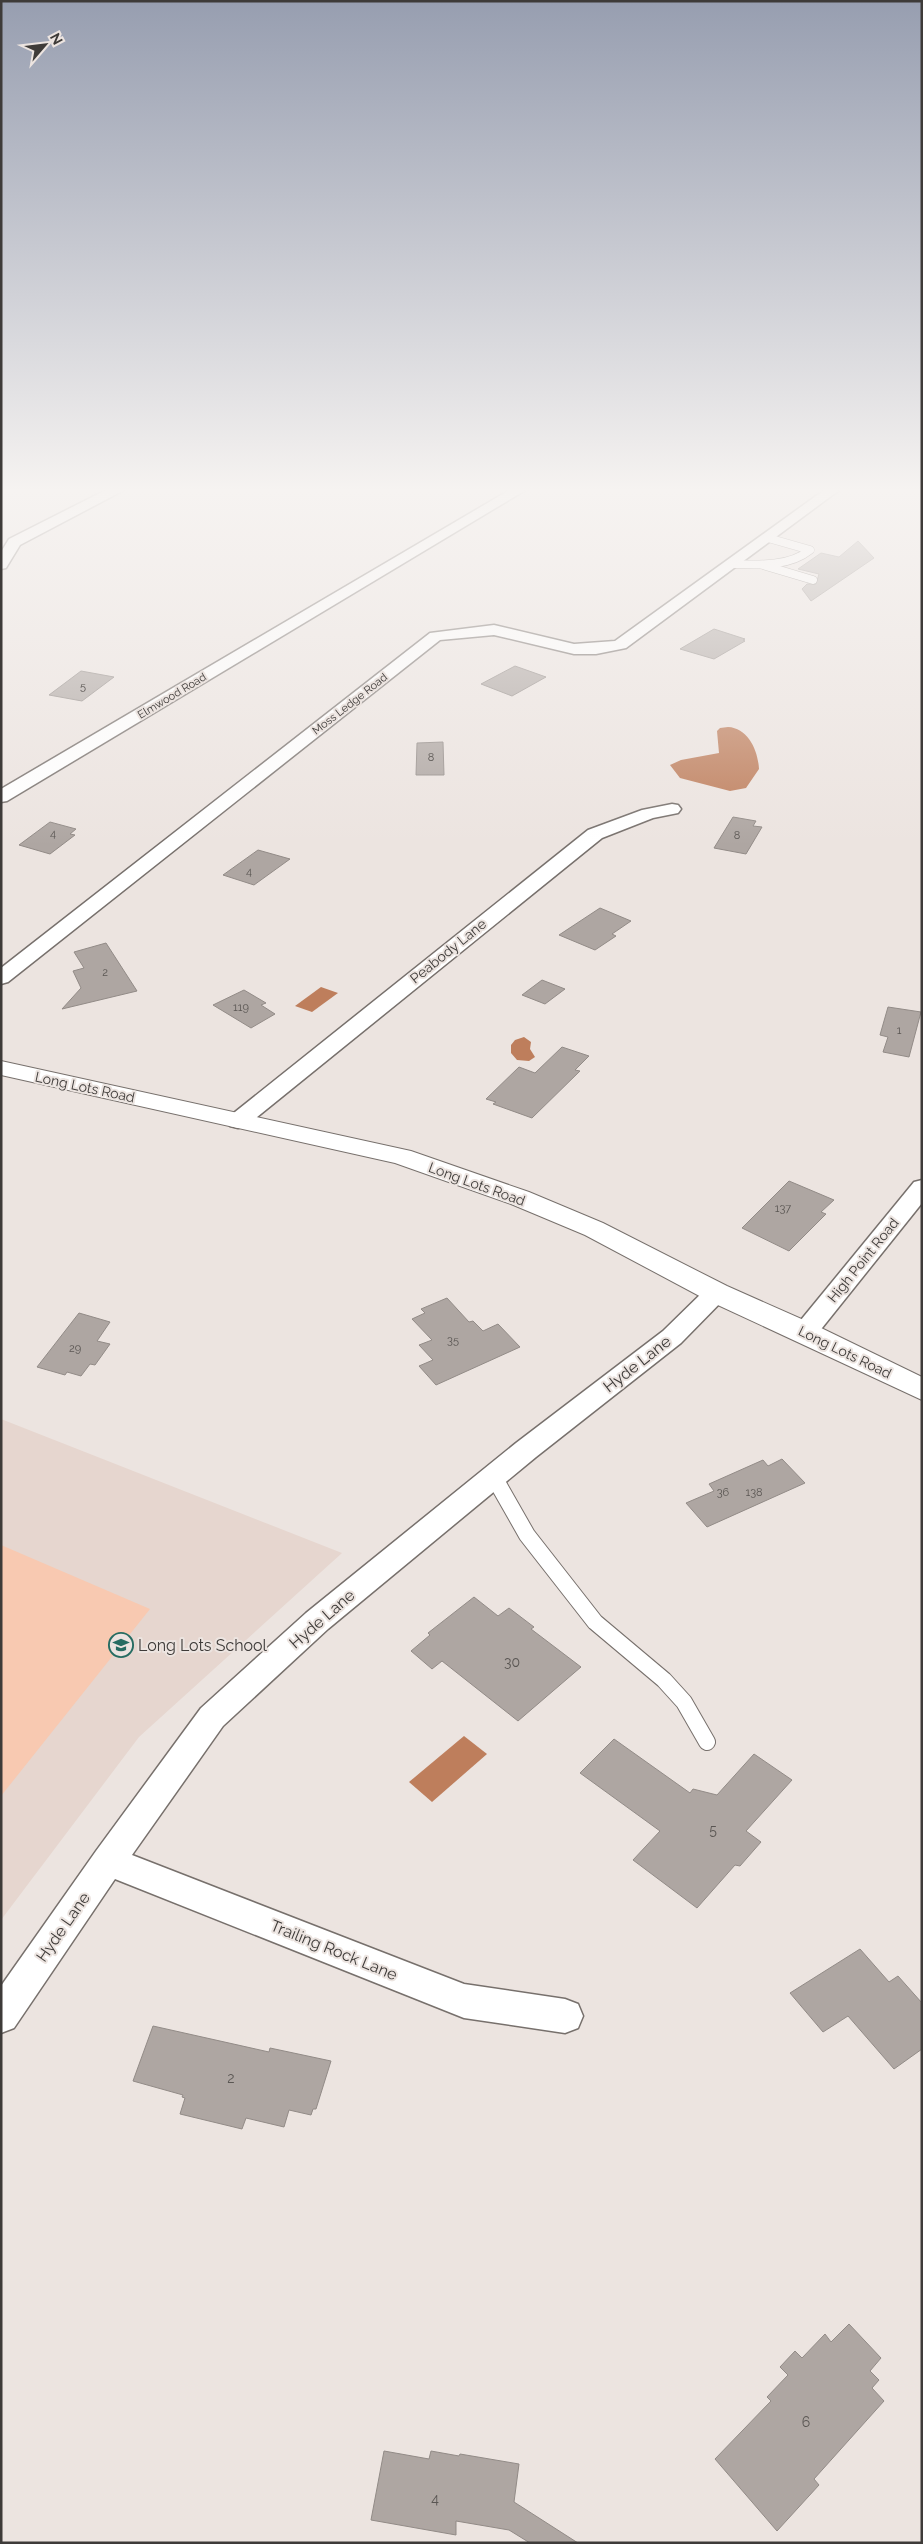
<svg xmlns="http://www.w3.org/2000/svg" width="923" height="2544" viewBox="0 0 923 2544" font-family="Raleway,sans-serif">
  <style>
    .built { fill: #e6d6cf }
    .green { fill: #f8c9b1 }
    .water { fill: #be7e5c }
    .building { fill: #aea6a2; stroke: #928b87 }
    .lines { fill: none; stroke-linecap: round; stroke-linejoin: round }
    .service-far1-casing { stroke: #77706c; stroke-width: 9 }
    .service-casing { stroke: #77706c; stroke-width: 18 }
    .minor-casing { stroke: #77706c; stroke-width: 3 }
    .secondary-casing { stroke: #77706c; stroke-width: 2 }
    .service-far1 { stroke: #fff; stroke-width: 8 }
    .service { stroke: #fff; stroke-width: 16 }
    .minor { fill: #fff; fill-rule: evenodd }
    .secondary { fill: #fff; fill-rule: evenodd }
    .labels { text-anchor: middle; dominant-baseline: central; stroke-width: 4; stroke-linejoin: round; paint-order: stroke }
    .number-label { font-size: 11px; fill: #5a5653 }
    .far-street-label { font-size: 11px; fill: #3e3b39; stroke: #ece4e0 }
    .street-label { font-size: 14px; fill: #3e3b39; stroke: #ece4e0 }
    .near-number-label { font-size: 14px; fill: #5a5653 }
    .near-street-label { font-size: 16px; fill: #3e3b39; stroke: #ece4e0 }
    .near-poi-label { font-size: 16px; fill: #3e3b39; stroke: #ece4e0; text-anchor: start }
  </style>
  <rect width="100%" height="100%" fill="#ece4e0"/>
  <path class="built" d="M 1,1419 L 342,1553 L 139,1737 L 1,1920 Z"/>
  <path class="green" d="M 1,1545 L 150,1609 L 1,1796 Z"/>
  <g class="water">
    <path d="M 728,727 C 748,728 758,750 759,769 L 746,788 L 730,791 L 680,778 L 670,765 L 681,760 L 719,753 L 717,731 L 720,728 Z"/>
    <path d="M 321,987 L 338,993 L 312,1012 L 295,1006 Z"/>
    <path d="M 524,1037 L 531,1042 L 530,1049 L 535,1057 L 529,1061 L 517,1060 L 511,1053 L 511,1045 L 515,1040 Z"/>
    <path d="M 464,1736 L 487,1754 L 432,1802 L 409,1782 Z"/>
  </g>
  <g class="building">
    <path d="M 858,541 L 874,558 L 811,601 L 802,589 L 807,584 L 816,584 L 819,574 L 798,569 L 821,553 L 839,557 Z"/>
    <path d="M 714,629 L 745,639 L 743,640 L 745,641 L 714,659 L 680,649 Z"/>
    <path d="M 515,666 L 546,677 L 512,696 L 481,684 Z"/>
    <path d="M 81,671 L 114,677 L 82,701 L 49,695 Z"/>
    <path d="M 443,742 L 444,775 L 416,775 L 417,743 Z"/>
    <path d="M 733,817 L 756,821 L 753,826 L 762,827 L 746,854 L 714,848 Z"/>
    <path d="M 50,822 L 76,829 L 70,834 L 75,835 L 50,854 L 19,845 Z"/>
    <path d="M 258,850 L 290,859 L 254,885 L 223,875 Z"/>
    <path d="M 600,908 L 631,921 L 612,934 L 616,936 L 595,950 L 559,935 Z"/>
    <path d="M 106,943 L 137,991 L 62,1009 L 81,988 L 73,971 L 84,968 L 74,952 Z"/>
    <path d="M 542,980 L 565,989 L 545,1004 L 522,995 Z"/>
    <path d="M 244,990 L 266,1003 L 261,1005 L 275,1014 L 251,1028 L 213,1005 Z"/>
    <path d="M 888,1007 L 921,1012 L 909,1057 L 883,1052 L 888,1037 L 880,1035 Z"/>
    <path d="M 562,1047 L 589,1056 L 575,1070 L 580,1071 L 532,1118 L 493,1104 L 496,1102 L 486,1099 L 519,1067 L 535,1073 Z"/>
    <path d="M 789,1181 L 834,1200 L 821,1212 L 826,1214 L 789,1251 L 742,1228 Z"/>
    <path d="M 447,1298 L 469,1322 L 473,1321 L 483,1331 L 498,1324 L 520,1347 L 436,1385 L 419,1366 L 433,1360 L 419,1345 L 432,1340 L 412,1319 L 425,1313 L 421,1309 Z"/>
    <path d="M 79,1313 L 110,1322 L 97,1341 L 110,1344 L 95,1365 L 90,1364 L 81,1376 L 67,1372 L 65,1375 L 37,1367 Z"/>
    <path d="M 782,1459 L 805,1483 L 707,1527 L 686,1503 L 714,1491 L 709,1484 L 763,1460 L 768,1466 Z"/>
    <path d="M 474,1597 L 498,1616 L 509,1608 L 534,1627 L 531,1629 L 581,1667 L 518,1721 L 442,1661 L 432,1669 L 411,1651 L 430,1635 L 428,1633 Z"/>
    <path d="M 614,1739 L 690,1793 L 693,1789 L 717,1795 L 754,1754 L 792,1780 L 746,1831 L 761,1842 L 740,1866 L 735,1865 L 697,1908 L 633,1860 L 660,1831 L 580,1773 Z"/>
    <path d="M 860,1949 L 889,1982 L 898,1976 L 922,2003 L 922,2049 L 894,2069 L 848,2016 L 823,2032 L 790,1993 Z"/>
    <path d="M 153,2026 L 269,2052 L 270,2048 L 331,2061 L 316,2109 L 313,2109 L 311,2115 L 289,2110 L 284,2127 L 246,2118 L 242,2129 L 180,2114 L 185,2098 L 182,2097 L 183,2095 L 133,2081 Z"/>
    <path d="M 849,2324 L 881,2358 L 870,2371 L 879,2380 L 872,2388 L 884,2401 L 814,2479 L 819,2485 L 777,2531 L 715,2459 L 771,2401 L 767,2397 L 788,2375 L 780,2367 L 795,2351 L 802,2358 L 825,2334 L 831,2342 Z"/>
    <path d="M 384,2451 L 429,2459 L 431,2451 L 459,2456 L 460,2454 L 519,2464 L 514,2502 L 578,2543 L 530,2543 L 509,2530 L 456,2521 L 456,2535 L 371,2520 Z"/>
  </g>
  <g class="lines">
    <defs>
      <g id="service-far1">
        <path d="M 732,564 C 758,565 789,567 810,550 L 768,538"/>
        <path d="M 763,565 L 813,580"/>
      </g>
      <path id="service" d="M 494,1477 L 527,1535 L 595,1622 L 664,1680 L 684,1702 L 707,1742"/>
      <g id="minor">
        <path d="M 110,488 L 128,488 L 20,545 L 6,568 L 1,569 L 1,552 L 9,539 Z"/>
        <path d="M 513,488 L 529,488 L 7,801 L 1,802 L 1,789 Z"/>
        <path d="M 827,488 L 842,488 L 626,648 L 596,654 L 574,654 L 494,635 L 440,640 L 8,982 L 1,984 L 1,968 L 430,633 L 494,625 L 574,644 L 615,641 Z"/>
        <path d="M 672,804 L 678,805 L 681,809 L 678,813 L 653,818 L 602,838 L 246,1126 L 238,1128 L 230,1126 L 227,1121 L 230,1116 L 588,830 L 642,810 Z"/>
        <path d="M 922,1180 L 922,1203 L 814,1338 L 805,1341 L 796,1338 L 792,1332 L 796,1326 L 914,1182 Z"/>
        <path d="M 717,1285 L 726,1287 L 730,1293 L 681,1343 L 536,1457 L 328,1629 L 223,1726 L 132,1855 L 464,1984 L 565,1999 L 578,2004 L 583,2016 L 578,2028 L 565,2033 L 464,2018 L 115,1879 L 14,2028 L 1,2033 L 1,1986 L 96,1851 L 201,1708 L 306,1613 L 516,1443 L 663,1331 L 708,1287 Z"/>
      </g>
      <path id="secondary" d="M 1,1061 L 411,1151 L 529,1192 L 603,1223 L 727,1286 L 815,1325 L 922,1377 L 922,1400 L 707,1300 L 585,1235 L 511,1204 L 395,1163 L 1,1075 Z"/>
    </defs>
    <use href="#service-far1" class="service-far1-casing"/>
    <use href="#service" class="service-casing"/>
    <use href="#minor" class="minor-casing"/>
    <use href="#secondary" class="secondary-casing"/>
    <use href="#service-far1" class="service-far1"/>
    <use href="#service" class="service"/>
    <use href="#minor" class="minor"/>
    <use href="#secondary" class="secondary"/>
  </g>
  <linearGradient id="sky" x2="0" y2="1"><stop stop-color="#979eb0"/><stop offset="0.58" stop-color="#f6f3f1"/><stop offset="1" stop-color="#f6f3f1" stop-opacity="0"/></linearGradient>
  <rect width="923" height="845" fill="url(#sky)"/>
  <defs>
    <symbol id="school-ring" viewBox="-11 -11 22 22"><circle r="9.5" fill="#ece4e0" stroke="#266c62" stroke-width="1.5"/><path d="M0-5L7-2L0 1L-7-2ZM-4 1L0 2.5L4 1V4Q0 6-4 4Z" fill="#266c62"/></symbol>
  </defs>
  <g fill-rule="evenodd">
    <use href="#school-ring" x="107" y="1631" width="28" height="28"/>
  </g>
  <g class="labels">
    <g class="number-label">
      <text x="83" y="686">5</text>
      <text x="431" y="757">8</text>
      <text x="53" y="833">4</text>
      <text x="737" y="835">8</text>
      <text x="249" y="871">4</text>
      <text x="105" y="972">2</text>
      <text x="241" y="1007">119</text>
      <text x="899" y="1030">1</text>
      <text x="783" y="1208">137</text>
      <text x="453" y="1340">35</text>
      <text x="75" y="1348">29</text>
      <text x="723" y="1492">36</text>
      <text x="754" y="1492">138</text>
    </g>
    <g class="far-street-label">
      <text transform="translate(172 696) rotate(-31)">Elmwood Road</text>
      <text transform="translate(350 704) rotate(-38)">Moss Ledge Road</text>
    </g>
    <g class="street-label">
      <text transform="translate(448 951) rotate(-39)">Peabody Lane</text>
      <text transform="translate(85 1087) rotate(12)">Long Lots Road</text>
      <text transform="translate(477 1184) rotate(20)">Long Lots Road</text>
      <text transform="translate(863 1260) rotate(-51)">High Point Road</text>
      <text transform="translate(845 1352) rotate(26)">Long Lots Road</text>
    </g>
    <g class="near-number-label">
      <text x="512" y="1662">30</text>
      <text x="713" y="1830">5</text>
      <text x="231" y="2078">2</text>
      <text x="806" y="2422">6</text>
      <text x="435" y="2499">4</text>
    </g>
    <g class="near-street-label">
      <text transform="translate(637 1364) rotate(-38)">Hyde Lane</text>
      <text transform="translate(322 1619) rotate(-41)">Hyde Lane</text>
      <text transform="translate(63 1927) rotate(-55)">Hyde Lane</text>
      <text transform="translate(334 1950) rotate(22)">Trailing Rock Lane</text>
    </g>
    <g class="near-poi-label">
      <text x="138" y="1645">Long Lots School</text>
    </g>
  </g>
  <rect width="923" height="2544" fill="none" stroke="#3e3b39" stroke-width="5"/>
  <g transform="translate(45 45) rotate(62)" stroke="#ece4e0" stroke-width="4" paint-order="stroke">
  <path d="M0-4L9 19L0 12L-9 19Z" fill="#3e3b39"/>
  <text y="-8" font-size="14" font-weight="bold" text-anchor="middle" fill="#3e3b39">N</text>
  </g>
</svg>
